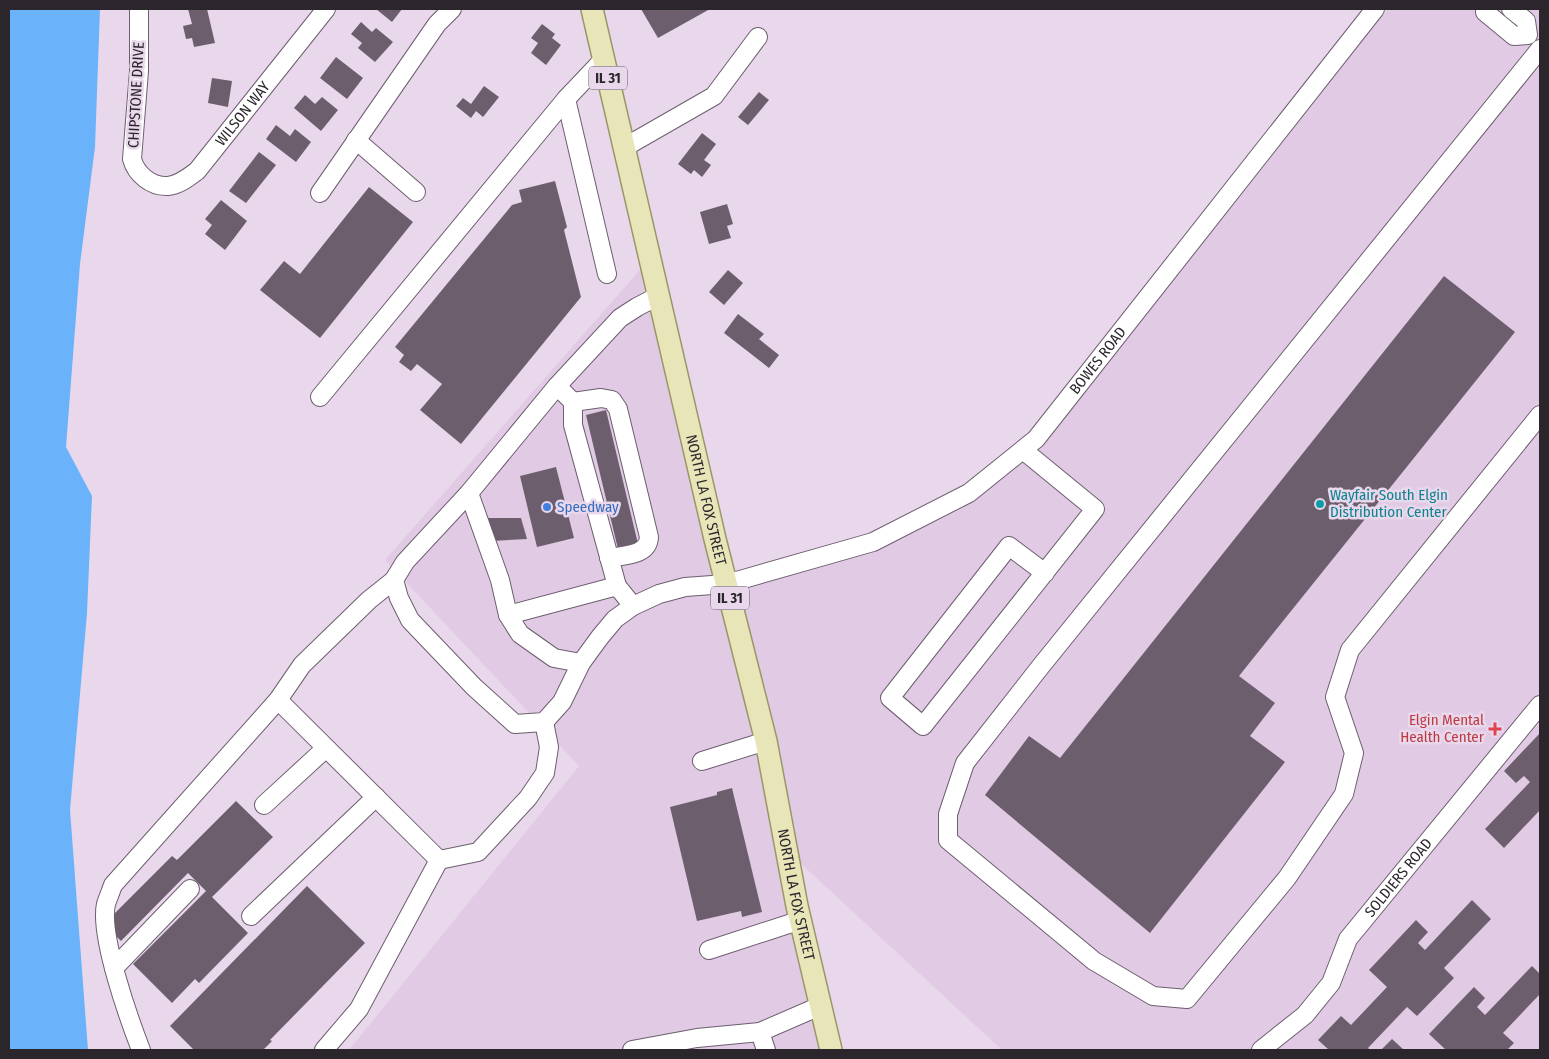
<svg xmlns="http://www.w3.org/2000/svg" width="1549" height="1059" viewBox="0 0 1549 1059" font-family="'Fira Sans Condensed',sans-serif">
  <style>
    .built { fill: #e1cae4 }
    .water { fill: #6ab3fb }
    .building { fill: #6d5e6e }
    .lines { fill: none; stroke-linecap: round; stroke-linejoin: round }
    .minor-casing { stroke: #6d5e6f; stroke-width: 20 }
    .major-casing { stroke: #9b9669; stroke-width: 24 }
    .minor { stroke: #fff; stroke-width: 18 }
    .major { stroke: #e8e5b9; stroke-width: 21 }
    .culture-dot { fill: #0f9aa8; stroke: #e9d8eb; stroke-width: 2 }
    .shop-dot { fill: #3f7fe0; stroke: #e9d8eb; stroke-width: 2 }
    .health-dot { fill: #e0444e; stroke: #e9d8eb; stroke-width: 2 }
    .labels { text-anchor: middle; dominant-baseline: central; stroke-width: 5; stroke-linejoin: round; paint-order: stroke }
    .shield { fill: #e9d8eb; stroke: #645b65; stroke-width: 1 }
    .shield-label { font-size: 14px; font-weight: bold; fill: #2b252c }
    .street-label { font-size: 15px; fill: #2b252c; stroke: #e9d8eb }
    .culture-label { font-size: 15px; fill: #0d838f; stroke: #e9d8eb; text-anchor: start }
    .shop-label { font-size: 15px; fill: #366cbe; stroke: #e9d8eb; text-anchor: start }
    .health-label { font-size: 15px; fill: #be3a42; stroke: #e9d8eb; text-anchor: end }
  </style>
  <rect width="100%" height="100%" fill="#e9d8eb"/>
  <g class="built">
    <path d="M 1388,9 L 1540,9 L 1540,1050 L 1002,1050 L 797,860 L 735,588 L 875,548 L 1043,441 Z"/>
    <path d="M 646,263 L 831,1050 L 349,1050 L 579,766 L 385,560 Z"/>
  </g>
  <path class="water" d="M 9,9 L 100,9 L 95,147 L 80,264 L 66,447 L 92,496 L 87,613 L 70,810 L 88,1050 L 9,1050 Z"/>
  <g class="building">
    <path d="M 188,9 L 207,9 L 215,43 L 194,47 L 192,38 L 186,39 L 183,26 L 192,24 Z"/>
    <path d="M 376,9 L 402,9 L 392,22 Z"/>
    <path d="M 641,9 L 710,9 L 658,38 Z"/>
    <path d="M 361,22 L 372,32 L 376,28 L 393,42 L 375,62 L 358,48 L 362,43 L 351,34 Z"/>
    <path d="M 542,24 L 555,34 L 552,38 L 561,45 L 546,65 L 531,53 L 538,43 L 531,38 Z"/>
    <path d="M 336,57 L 363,78 L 347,99 L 320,78 Z"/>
    <path d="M 212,78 L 232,81 L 228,107 L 208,103 Z"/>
    <path d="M 484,86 L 499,97 L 483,117 L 476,111 L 471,118 L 456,106 L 463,98 L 471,104 Z"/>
    <path d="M 759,92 L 769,100 L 748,125 L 738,117 Z"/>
    <path d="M 305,95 L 315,104 L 322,97 L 338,110 L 321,131 L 294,108 Z"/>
    <path d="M 276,125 L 290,136 L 295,129 L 311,142 L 296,162 L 266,139 Z"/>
    <path d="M 702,133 L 716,144 L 704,160 L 711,165 L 702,177 L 694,170 L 691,174 L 678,164 Z"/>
    <path d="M 259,152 L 276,165 L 246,203 L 229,191 Z"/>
    <path d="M 555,181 L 567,227 L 564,230 L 581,297 L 461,444 L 420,410 L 442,384 L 417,364 L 411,371 L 399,362 L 404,355 L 395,347 L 512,205 L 522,202 L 519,190 Z"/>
    <path d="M 369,187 L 413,222 L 320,338 L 260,290 L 284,261 L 300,274 Z"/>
    <path d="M 221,200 L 247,221 L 225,250 L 205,234 L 212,225 L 205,219 Z"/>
    <path d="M 727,204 L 733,224 L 727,226 L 731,238 L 709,244 L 700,212 Z"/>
    <path d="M 728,270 L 743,283 L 724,305 L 709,292 Z"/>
    <path d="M 1444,276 L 1515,332 L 1239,676 L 1275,703 L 1250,736 L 1285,762 L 1150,933 L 985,795 L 1029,736 L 1060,758 Z"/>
    <path d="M 738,314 L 764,334 L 759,339 L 779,355 L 769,368 L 724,333 Z"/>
    <path d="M 606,410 L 638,544 L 618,549 L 586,415 Z"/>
    <path d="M 556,467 L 574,538 L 537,547 L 520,476 Z"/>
    <path d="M 485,518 L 521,518 L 527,539 L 491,541 Z"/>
    <path d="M 1540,733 L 1540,810 L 1504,848 L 1485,829 L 1530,782 L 1524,776 L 1516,783 L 1504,771 Z"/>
    <path d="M 732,788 L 762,912 L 742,917 L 741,911 L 697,921 L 670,807 L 717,795 L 717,792 Z"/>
    <path d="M 236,801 L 273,837 L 212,897 L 248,933 L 199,983 L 195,979 L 172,1003 L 133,964 L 206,891 L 188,873 L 121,941 L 104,924 L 172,856 L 177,860 Z"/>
    <path d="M 307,886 L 365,943 L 270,1040 L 272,1041 L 263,1050 L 194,1050 L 170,1026 Z"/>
    <path d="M 1472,900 L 1491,919 L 1444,968 L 1454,978 L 1417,1016 L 1407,1007 L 1368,1048 L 1370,1050 L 1327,1050 L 1328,1049 L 1318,1040 L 1341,1016 L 1351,1025 L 1387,987 L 1369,970 L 1416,920 L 1428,932 L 1418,943 L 1425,950 Z"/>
    <path d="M 1532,966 L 1540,974 L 1540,994 L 1503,1033 L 1514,1043 L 1507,1050 L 1446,1050 L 1429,1034 L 1474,987 L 1485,998 L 1477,1007 L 1485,1015 Z"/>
    <path d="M 1392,1039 L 1404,1050 L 1381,1050 Z"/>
  </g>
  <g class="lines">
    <defs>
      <g id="minor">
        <path id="s1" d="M 139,9 L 139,71 L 132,159 C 136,174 151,187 168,186 C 179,185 189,177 197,171 L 326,9"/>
        <path d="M 1485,9 L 1485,12 L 1514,36 L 1528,35 L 1526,21 L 1511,9"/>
        <path d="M 1540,49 L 1041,666 L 965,763 L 948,814 L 948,840 L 1094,961 L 1153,996 L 1187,999 L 1287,878 L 1344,794 L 1354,753 L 1335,697 L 1350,650 L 1540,415"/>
        <path d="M 566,99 L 607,274"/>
        <path d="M 356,140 L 416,192"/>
        <path d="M 625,147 L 714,96 L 758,37"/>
        <path d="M 320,193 L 437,24 L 452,9"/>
        <path id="s2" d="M 658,296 L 637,307 L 620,318 L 557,386 L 469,493 L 405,562 L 394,580 L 399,598 L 410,620 L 474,687 L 515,724 L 544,722 L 562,702 L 581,663 L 600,637 L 615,619 L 633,606 L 659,594 L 685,587 L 726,584 L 873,542 L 969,493 L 1036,439 L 1375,9"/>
        <path d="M 557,386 L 573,402 L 573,425 L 617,586 L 633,606"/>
        <path d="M 320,397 L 566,99 L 603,60"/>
        <path d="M 573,402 L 601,398 L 612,400 L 618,409 L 649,537 C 648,556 624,555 609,558"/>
        <path d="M 1023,450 L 1095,509 L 923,726 L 890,698 L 1009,546 L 1045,573"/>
        <path d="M 469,493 L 500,580 L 508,615 L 520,634 L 554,658 L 581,663"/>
        <path d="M 508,615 L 617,586"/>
        <path d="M 278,700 L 439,860 L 478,852 L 528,798 L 545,773 L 549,747 L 544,722"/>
        <path d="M 702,761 L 766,741"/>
        <path d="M 264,805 L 326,748"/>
        <path d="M 251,916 L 376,797"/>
        <path d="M 709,950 L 801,920"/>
        <path d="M 114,968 L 190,889"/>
        <path d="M 141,1050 C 129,1019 99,935 106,904 C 108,898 111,891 113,885 L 278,700 L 302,665 L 369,600 L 394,580"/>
        <path d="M 324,1050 L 359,1009 L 439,860"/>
        <path d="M 632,1050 L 697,1038 L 760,1032"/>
        <path d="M 766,1050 L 760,1032 L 820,1006"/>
        <path id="s3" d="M 1261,1050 L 1305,1015 L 1331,983 L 1348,939 L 1540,705"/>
      </g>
      <g id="major">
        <path id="s4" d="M 592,9 L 715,539 L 766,741 L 797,906 L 831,1050"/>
      </g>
    </defs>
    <use href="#minor" class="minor-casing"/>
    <use href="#major" class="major-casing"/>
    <use href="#minor" class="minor"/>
    <use href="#major" class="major"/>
  </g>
  <circle class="culture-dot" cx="1320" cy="504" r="5"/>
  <circle class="shop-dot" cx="547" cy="507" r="5"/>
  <path class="health-dot" d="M1492.5 721.5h5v5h5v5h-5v5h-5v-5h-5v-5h5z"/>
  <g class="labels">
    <g class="shield">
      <rect x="589" y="66.5" width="38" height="23" rx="4"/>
      <rect x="711" y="586.5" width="38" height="23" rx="4"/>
    </g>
    <g class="shield-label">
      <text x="608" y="78">IL 31</text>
      <text x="730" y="598">IL 31</text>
    </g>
    <g class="street-label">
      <text transform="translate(136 95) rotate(-87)">CHIPSTONE DRIVE</text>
      <text stroke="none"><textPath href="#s1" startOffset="305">WILSON WAY</textPath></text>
      <text stroke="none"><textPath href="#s2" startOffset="1302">BOWES ROAD</textPath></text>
      <text stroke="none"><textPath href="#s4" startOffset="504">NORTH LA FOX STREET</textPath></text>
      <text stroke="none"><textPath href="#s3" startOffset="224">SOLDIERS ROAD</textPath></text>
      <text stroke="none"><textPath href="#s4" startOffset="909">NORTH LA FOX STREET</textPath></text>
    </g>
    <g class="culture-label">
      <text x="1330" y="495">Wayfair South Elgin<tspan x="1330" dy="17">Distribution Center</tspan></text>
    </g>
    <g class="shop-label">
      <text x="557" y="507">Speedway</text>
    </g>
    <g class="health-label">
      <text x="1484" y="720">Elgin Mental<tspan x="1484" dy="17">Health Center</tspan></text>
    </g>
  </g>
  <rect width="1549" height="1059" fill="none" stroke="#2b252c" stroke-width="20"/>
</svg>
